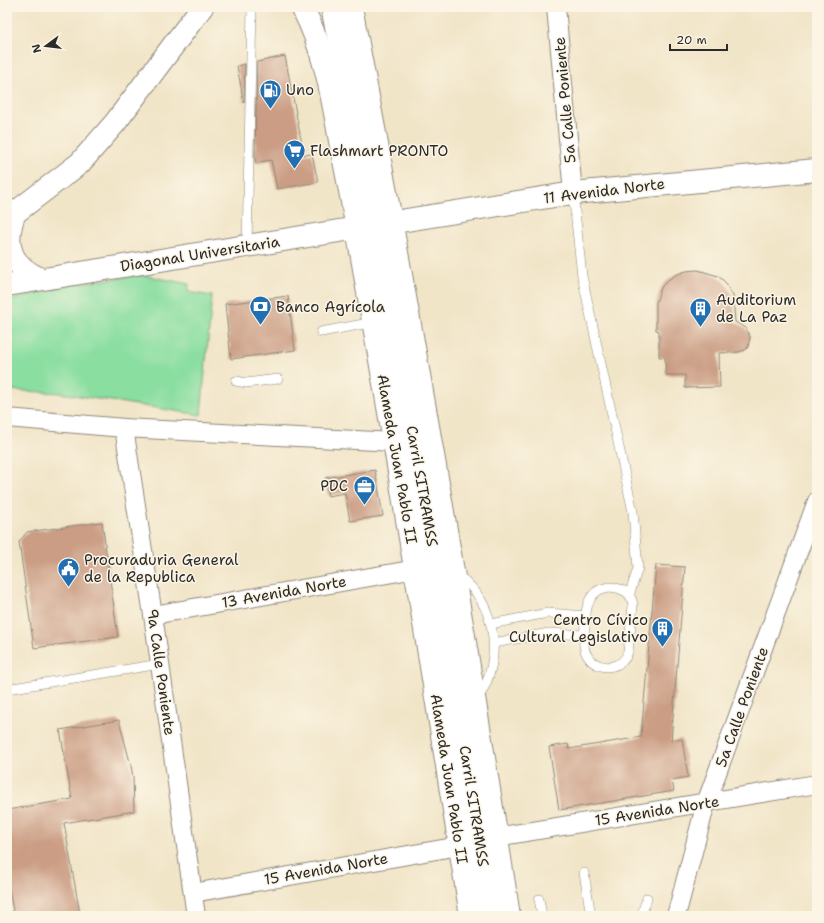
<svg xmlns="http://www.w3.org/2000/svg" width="824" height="923" viewBox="0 0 824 923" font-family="'Shantell Sans',sans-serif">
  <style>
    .green { fill: #89dea0; stroke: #5a8466 }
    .building { fill: #cb9d84 }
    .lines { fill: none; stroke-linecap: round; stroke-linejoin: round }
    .lane-casing { stroke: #8e887a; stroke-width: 10 }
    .street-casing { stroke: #8e887a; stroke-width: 20 }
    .secondary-casing { stroke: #8e887a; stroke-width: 24 }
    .primary-casing { stroke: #8e887a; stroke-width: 24 }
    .lane { stroke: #fff; stroke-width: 9 }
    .street { stroke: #fff; stroke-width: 18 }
    .secondary { stroke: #fff; stroke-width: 22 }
    .primary { stroke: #fff; stroke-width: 22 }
    .labels { text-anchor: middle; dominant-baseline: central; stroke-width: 3; stroke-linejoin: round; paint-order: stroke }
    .poi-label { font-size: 15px; fill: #2b2b2b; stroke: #fcf5e5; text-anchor: start }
    .street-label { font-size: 15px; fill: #2b2b2b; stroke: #fcf5e5 }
  </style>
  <rect width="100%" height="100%" fill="#fcf5e5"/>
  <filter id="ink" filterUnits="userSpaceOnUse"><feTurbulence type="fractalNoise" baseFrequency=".025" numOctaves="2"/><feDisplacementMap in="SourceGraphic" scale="8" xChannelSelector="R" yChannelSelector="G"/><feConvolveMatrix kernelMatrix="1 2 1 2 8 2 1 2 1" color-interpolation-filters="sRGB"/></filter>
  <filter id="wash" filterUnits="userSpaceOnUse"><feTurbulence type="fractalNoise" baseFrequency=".012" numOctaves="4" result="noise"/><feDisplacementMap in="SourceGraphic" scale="16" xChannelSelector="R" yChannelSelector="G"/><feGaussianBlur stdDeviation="0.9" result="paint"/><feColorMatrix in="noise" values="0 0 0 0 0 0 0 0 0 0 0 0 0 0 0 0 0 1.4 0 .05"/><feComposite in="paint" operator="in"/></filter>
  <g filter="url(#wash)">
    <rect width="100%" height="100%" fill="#f1e5c8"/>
    <path class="green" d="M 142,275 L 189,284 L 188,292 L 212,296 L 201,415 L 60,393 L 7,390 L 7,301 L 73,284 Z"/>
    <g id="blocks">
      <g class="building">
        <path d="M 285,56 L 304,155 L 312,154 L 318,182 L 277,189 L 271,160 L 256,163 L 255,159 L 257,62 Z"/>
        <path d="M 245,64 L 244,103 L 237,66 Z"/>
        <path d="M 698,270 L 718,276 L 725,282 L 733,296 L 735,322 L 746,328 L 750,337 L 748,347 L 745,350 L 739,352 L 719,353 L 720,387 L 685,388 L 685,375 L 666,375 L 665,357 L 659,357 L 659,331 L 656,330 L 656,303 L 659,293 L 662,286 L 668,280 L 675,275 L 686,271 Z"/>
        <path d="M 288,296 L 295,350 L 231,359 L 225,304 Z"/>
        <path d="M 375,470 L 383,516 L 350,521 L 345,493 L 328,496 L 325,478 Z"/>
        <path d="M 102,522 L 118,637 L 34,648 L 19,542 L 27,532 Z"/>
        <path d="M 656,565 L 685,567 L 671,741 L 682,739 L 688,777 L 672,780 L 674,791 L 559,810 L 549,747 L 568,744 L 569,749 L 641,737 Z"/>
        <path d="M 119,720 L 131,766 L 133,777 L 134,811 L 64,823 L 80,914 L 70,916 L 14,916 L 7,878 L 7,810 L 72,799 L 60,730 Z"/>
      </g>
    </g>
  </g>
  <g filter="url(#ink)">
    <use href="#blocks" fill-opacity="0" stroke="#8e887a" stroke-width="1"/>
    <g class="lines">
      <defs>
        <g id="lane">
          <path d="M 573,193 L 582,276 L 633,512 L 638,568 L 630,593"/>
          <path d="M 247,246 L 252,7"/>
          <path d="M 321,332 L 374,322"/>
          <path d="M 236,381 L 246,383 L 278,379"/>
          <path d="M 457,575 C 497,601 504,660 478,698"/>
          <path d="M 609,587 C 622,588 632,592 633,606 L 628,652 C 626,659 621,664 613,666 C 599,669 586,661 584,646 C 583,639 585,631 585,624 C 586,614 586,603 593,595 C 597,590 603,588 609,587 Z"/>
          <path d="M 491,624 L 548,613 L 586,616"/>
          <path d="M 494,643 L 549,633 L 584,635"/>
          <path d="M 7,689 L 160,664"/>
          <path d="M 584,873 L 591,916"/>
          <path d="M 539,899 L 542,916"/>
          <path d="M 641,916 L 647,898"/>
        </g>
        <g id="street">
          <path d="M 556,7 L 573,193"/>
          <path d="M 7,418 L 124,428 L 395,442"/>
          <path d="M 124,428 L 153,615 L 196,916"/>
          <path d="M 153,615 L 416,569"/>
          <path d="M 496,837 L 817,784"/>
          <path d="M 193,893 L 459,846"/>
          <path d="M 676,916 L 706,803 L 817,501"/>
        </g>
        <g id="secondary">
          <path d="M 14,215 C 3,246 11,266 41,279"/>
          <path d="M 7,219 L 80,163 L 115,123 L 202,7"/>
          <path d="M 7,285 L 573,193 L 817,170"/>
        </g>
        <g id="primary">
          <path d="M 302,7 C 324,48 332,95 340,141 C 350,189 359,238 367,287 C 405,496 437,706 471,916"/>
          <path d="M 332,7 L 377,225 L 437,570 L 491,916"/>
          <path d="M 351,7 C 409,309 462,612 509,916"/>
        </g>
      </defs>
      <use href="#lane" class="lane-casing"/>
      <use href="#street" class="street-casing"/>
      <use href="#secondary" class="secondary-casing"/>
      <use href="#primary" class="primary-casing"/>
      <use href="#lane" class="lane"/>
      <use href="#street" class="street"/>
      <use href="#secondary" class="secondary"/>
      <use href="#primary" class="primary"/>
    </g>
  </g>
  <defs>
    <symbol id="fuel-pin" viewBox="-11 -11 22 30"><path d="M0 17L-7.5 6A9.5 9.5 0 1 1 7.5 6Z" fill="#1f6fb2" stroke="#fcf5e5"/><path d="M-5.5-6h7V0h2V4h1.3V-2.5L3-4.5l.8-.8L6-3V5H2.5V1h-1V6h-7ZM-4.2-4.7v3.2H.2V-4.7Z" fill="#fff"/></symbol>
    <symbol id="supermarket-pin" viewBox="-11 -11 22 30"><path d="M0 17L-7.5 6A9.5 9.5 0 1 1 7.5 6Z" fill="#1f6fb2" stroke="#fcf5e5"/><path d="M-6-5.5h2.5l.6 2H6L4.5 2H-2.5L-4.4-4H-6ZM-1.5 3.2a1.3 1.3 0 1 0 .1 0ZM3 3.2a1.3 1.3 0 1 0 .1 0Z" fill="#fff"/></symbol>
    <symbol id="bank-pin" viewBox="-11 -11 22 30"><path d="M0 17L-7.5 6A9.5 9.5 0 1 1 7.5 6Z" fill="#1f6fb2" stroke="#fcf5e5"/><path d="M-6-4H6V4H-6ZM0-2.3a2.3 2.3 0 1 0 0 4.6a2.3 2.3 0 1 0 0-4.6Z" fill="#fff"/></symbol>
    <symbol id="building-pin" viewBox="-11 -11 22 30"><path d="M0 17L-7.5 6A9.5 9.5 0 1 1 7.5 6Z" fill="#1f6fb2" stroke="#fcf5e5"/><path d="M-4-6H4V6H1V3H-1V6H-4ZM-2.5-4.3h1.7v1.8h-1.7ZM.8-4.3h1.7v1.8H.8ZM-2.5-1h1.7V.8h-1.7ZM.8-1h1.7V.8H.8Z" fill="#fff"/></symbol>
    <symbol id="office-pin" viewBox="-11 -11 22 30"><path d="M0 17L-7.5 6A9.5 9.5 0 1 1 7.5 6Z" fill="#1f6fb2" stroke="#fcf5e5"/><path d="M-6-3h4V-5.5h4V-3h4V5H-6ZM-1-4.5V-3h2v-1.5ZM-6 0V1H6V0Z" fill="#fff"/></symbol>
    <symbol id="civic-pin" viewBox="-11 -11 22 30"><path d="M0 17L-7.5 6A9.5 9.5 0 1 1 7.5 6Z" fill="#1f6fb2" stroke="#fcf5e5"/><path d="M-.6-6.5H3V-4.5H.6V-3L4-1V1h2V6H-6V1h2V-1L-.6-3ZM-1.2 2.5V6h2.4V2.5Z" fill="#fff"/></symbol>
  </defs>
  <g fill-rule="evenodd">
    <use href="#fuel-pin" x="258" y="78" width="25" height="34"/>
    <use href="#supermarket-pin" x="282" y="138" width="25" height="34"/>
    <use href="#bank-pin" x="248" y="294" width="25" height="34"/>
    <use href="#building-pin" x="688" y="296" width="25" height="34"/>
    <use href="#office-pin" x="352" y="474" width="25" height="34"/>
    <use href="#civic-pin" x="56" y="556" width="25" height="34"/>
    <use href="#building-pin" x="650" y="616" width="25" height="34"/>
  </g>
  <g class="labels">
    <g class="poi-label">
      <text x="286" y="90">Uno</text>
      <text x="310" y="151">Flashmart PRONTO</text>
      <text x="716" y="300">Auditorium<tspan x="716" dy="17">de La Paz</tspan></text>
      <text x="276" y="307">Banco Agrícola</text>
      <text x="348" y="486" text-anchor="end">PDC</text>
      <text x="84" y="560">Procuraduria General<tspan x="84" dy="17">de la Republica</tspan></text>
      <text x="648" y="620" text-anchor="end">Centro Cívico<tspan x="648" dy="17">Cultural Legislativo</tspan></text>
    </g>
    <g class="street-label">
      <text transform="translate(565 100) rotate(-95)">5a Calle Poniente</text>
      <text transform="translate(604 191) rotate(-7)">11 Avenida Norte</text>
      <text transform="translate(200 254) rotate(-9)">Diagonal Universitaria</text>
      <text transform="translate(397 459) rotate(80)">Alameda Juan Pablo II</text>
      <text transform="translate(422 486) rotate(80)">Carril SITRAMSS</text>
      <text transform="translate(284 592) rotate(-10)">13 Avenida Norte</text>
      <text transform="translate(161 672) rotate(82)">9a Calle Poniente</text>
      <text transform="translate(742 707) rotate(-70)">5a Calle Poniente</text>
      <text transform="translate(449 779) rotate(81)">Alameda Juan Pablo II</text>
      <text transform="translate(474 806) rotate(81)">Carril SITRAMSS</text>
      <text transform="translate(657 811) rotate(-9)">15 Avenida Norte</text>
      <text transform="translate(326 869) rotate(-10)">15 Avenida Norte</text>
    </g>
  </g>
  <rect width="824" height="923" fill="none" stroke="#fcf5e5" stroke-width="24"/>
  <g transform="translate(46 46) rotate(255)" stroke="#fcf5e5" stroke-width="3" paint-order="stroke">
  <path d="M0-3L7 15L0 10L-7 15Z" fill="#2b2b2b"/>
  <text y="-6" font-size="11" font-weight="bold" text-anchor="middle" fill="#2b2b2b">N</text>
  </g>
  <path d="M670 44v6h57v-6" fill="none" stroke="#2b2b2b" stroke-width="2"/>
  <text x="676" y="44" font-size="12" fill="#2b2b2b" stroke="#fcf5e5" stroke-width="3" paint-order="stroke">20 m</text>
</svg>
